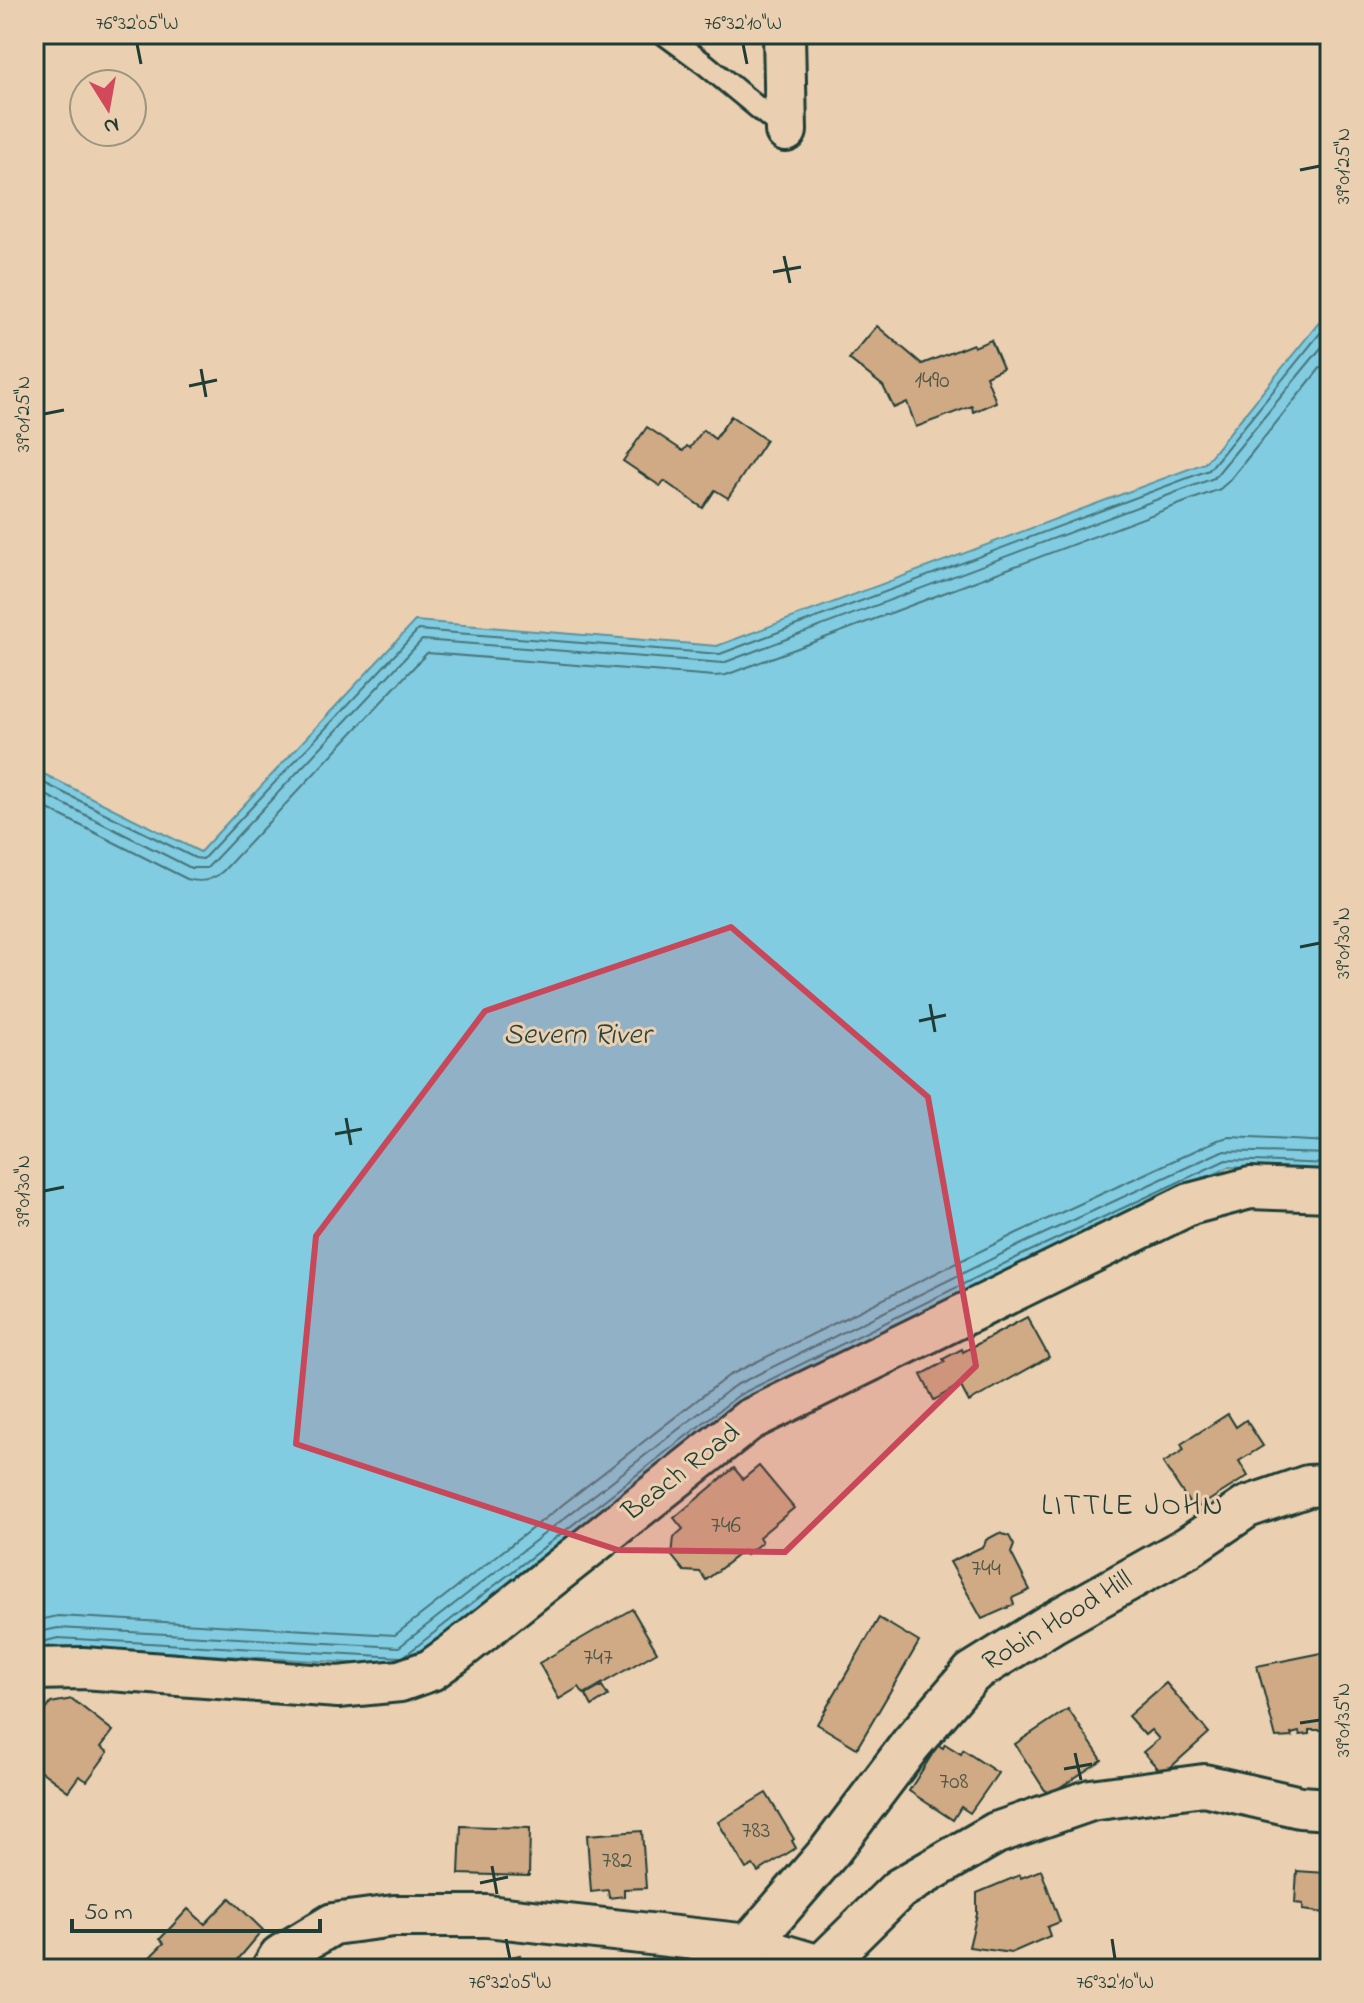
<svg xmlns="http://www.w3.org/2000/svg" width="1364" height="2003" viewBox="0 0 1364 2003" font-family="'Indie Flower',sans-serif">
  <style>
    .water { fill: #82cce2; stroke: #5a939c; stroke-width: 2 }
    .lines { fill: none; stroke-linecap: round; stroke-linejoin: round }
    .shore { stroke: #47767a; stroke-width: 2 }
    .building { fill: #d0a985; stroke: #1f3d34; stroke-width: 2 }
    .lane-casing { stroke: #1f3d34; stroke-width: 26 }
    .street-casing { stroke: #1f3d34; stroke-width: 46 }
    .lane { stroke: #ebcfb1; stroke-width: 20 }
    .street { stroke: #ebcfb1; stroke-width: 40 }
    .marked { fill: #c84859; fill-opacity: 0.2; stroke: #c84859; stroke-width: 6; stroke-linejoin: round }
    .ticks { fill: none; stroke: #1f3d34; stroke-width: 3 }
    .labels { text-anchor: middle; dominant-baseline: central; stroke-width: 6; stroke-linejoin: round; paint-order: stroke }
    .number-label { font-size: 24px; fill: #4b5848 }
    .street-label { font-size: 28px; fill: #1f3d34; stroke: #ebcfb1 }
    .water-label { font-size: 30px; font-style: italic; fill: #24443d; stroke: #ebcfb1 }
    .neighbourhood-label { font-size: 30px; letter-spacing: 2px; fill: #1f3d34; stroke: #ebcfb1 }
    .neatline { fill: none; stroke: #1f3d34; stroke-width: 3 }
    .ticks-label { font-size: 20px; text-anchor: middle; fill: #1f3d34 }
  </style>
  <rect width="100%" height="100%" fill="#ebcfb1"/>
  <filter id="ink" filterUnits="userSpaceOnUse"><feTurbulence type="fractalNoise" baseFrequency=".0125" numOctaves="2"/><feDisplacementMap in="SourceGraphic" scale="16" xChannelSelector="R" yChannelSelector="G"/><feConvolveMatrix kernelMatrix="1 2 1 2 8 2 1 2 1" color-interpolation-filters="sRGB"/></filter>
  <g filter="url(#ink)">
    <path class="water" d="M 1330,309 L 1330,1172 L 1229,1167 L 1030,1260 L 743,1402 L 404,1666 L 58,1646 L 34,1652 L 34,769 L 200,852 L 415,621 L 717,646 L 1205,463 Z"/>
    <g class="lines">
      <g class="shore">
        <path d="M 34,778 L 195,858 L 203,859 L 418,630 L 720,654 L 1209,470 L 1330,321"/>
        <path d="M 34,789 L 191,868 L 207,868 L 422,640 L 723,663 L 1214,478 L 1330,337"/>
        <path d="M 34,802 L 187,879 C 201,883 212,881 223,871 L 427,653 L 714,676 L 726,675 L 1220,489 L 1229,481 L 1330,356"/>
        <path d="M 34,1621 L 58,1616 L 395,1635 L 728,1376 L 1017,1233 L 1218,1140 L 1230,1137 L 1330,1142"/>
        <path d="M 34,1633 L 58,1628 L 399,1647 L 734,1386 L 1022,1244 L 1222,1151 L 1330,1154"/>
        <path d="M 34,1644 L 58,1638 L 401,1657"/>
        <path d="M 403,1657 L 739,1395 L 1026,1253 L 1226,1160 L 1330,1164"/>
      </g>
    </g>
    <g class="building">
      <path d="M 877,326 L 922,364 L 973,344 L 974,347 L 991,340 L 1003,368 L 986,376 L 996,402 L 973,412 L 972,406 L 916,427 L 907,402 L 894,408 L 883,386 L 849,359 Z"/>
      <path d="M 731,416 L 766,440 L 728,498 L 715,490 L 703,508 L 664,481 L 660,486 L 623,461 L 647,427 L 683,451 L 687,446 L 690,448 L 703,430 L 715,439 Z"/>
      <path d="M 1027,1317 L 1049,1357 L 969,1402 L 960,1385 L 934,1400 L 921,1375 L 945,1362 L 943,1359 L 962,1349 L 963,1352 Z"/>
      <path d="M 1228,1414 L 1236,1427 L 1246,1420 L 1263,1446 L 1239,1461 L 1248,1476 L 1194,1510 L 1163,1463 L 1184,1450 L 1181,1444 Z"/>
      <path d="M 759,1466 L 794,1508 L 759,1537 L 762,1542 L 746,1555 L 743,1551 L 706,1580 L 700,1572 L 684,1571 L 672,1556 L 674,1537 L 683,1529 L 674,1518 L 734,1468 L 743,1479 Z"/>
      <path d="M 999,1533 L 1009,1536 L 1014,1545 L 1011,1553 L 1030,1590 L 1012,1598 L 1014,1605 L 982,1619 L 950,1562 L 984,1546 L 986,1540 Z"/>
      <path d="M 632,1609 L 657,1652 L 584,1694 L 579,1687 L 559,1699 L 539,1663 Z"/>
      <path d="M 879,1618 L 919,1642 L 857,1748 L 817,1724 Z"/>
      <path d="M 1322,1653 L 1330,1699 L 1330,1726 L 1327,1727 L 1328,1730 L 1309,1730 L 1309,1734 L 1300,1735 L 1299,1732 L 1291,1734 L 1292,1737 L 1276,1738 L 1257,1666 Z"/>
      <path d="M 1166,1683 L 1209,1733 L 1163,1774 L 1143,1752 L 1159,1739 L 1151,1730 L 1145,1735 L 1128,1716 Z"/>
      <path d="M 602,1686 L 608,1696 L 592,1706 L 586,1695 Z"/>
      <path d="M 72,1699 L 113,1731 L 101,1747 L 108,1752 L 87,1781 L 79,1776 L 68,1791 L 34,1766 L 34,1717 L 41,1717 L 51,1703 Z"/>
      <path d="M 1068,1709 L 1102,1760 L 1048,1795 L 1015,1744 Z"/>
      <path d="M 945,1744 L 961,1754 L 963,1750 L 998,1773 L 970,1813 L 961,1807 L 953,1820 L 909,1791 L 938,1745 L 943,1748 Z"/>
      <path d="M 766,1793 L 794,1839 L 792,1841 L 796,1848 L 758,1872 L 753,1865 L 746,1869 L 718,1822 Z"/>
      <path d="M 461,1826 L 530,1828 L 529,1876 L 459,1874 Z"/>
      <path d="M 642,1831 L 646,1888 L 624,1889 L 624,1896 L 609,1898 L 608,1890 L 591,1892 L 587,1835 Z"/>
      <path d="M 1327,1863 L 1330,1863 L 1330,1944 L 1324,1943 L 1326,1913 L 1303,1910 L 1303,1904 L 1295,1903 L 1297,1871 L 1326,1873 Z"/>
      <path d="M 1041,1870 L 1060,1922 L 1047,1927 L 1050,1936 L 1011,1953 L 969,1947 L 977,1914 L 977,1893 L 1020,1875 L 1021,1878 Z"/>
      <path d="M 230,1898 L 263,1930 L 230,1969 L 163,1969 L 150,1957 L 164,1943 L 160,1939 L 188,1909 L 205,1924 Z"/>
      <path d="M 520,1955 L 522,1969 L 459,1969 L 459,1968 Z"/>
      <path d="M 729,1957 L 734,1969 L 699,1969 Z"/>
    </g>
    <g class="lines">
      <defs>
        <path id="lane" d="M 664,34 L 705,64 L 786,131"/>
        <g id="street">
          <path d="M 784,34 L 786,131"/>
          <path d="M 34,1669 L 83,1668 L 338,1687 L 400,1681 L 431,1670 L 456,1652 L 749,1420 L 1190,1204 L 1250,1188 L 1330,1191"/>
          <path d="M 749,1945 L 830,1969"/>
          <path d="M 272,1969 L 280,1956 L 333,1924 L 394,1916 L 487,1916 L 749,1945 L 830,1851 L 911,1744 L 972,1673 L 1052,1623 L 1188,1547 L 1247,1507 L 1308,1486 L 1330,1485"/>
          <path d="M 818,1969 L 899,1889 L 996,1833 L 1091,1800 L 1204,1785 L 1300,1807 L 1330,1809"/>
        </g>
      </defs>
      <use href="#lane" class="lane-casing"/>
      <use href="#street" class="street-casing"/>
      <use href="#lane" class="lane"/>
      <use href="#street" class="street"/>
    </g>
  </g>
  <path class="marked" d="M 731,927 L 928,1097 L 976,1366 L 785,1552 L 618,1550 L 296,1444 L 316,1236 L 485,1011 Z"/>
  <path class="ticks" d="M 137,44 L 141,64M 743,44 L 747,64M 1300,170 L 1320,166M 784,256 L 790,283M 773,272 L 801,267M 201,369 L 206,397M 189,386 L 217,380M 44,414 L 64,410M 1300,947 L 1320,943M 930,1004 L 935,1032M 919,1021 L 946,1015M 346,1118 L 351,1145M 335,1134 L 362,1129M 44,1191 L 64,1187M 1300,1723 L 1320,1720M 1075,1753 L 1081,1780M 1064,1769 L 1092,1764M 492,1866 L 497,1894M 480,1883 L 508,1877M 506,1939 L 510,1959M 1112,1939 L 1115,1959"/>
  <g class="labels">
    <g class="number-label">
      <text x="932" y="381">1490</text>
      <text x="726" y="1526">746</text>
      <text x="986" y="1569">744</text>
      <text x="598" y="1658">747</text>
      <text x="954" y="1782">708</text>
      <text x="756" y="1831">783</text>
      <text x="617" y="1861">782</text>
    </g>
    <g class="street-label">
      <text transform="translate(682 1473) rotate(-38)">Beach Road</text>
      <text transform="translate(1058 1622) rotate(-31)">Robin Hood Hill</text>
    </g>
    <g class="water-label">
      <text x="577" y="1036">Severn River</text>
    </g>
    <g class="neighbourhood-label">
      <text x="1133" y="1507">LITTLE JOHN</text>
    </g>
  </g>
  <rect width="1364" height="2003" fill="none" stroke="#ebcfb1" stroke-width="88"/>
  <g transform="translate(108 108) rotate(169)"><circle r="38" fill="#ebcfb1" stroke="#99957f" stroke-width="2"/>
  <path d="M0-6L14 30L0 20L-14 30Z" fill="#d1495b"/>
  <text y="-12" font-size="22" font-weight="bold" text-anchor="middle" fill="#1f3d34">N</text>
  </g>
  <path d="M72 1919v12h248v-12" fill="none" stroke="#1f3d34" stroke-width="4"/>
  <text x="84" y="1919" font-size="24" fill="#1f3d34" stroke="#ebcfb1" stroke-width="6" paint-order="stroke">50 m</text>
  <rect x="44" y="44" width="1276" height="1915" class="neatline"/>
  <g class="ticks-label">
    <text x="137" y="29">76°32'05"W</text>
    <text x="743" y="29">76°32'10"W</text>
    <text transform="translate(1342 166) rotate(-90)" y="7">39°01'25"N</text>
    <text transform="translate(22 414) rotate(-90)" y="7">39°01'25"N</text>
    <text transform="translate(1342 943) rotate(-90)" y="7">39°01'30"N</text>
    <text transform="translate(22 1191) rotate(-90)" y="7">39°01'30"N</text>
    <text transform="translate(1342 1720) rotate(-90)" y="7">39°01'35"N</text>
    <text x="510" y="1988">76°32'05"W</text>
    <text x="1115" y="1988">76°32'10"W</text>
  </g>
</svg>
